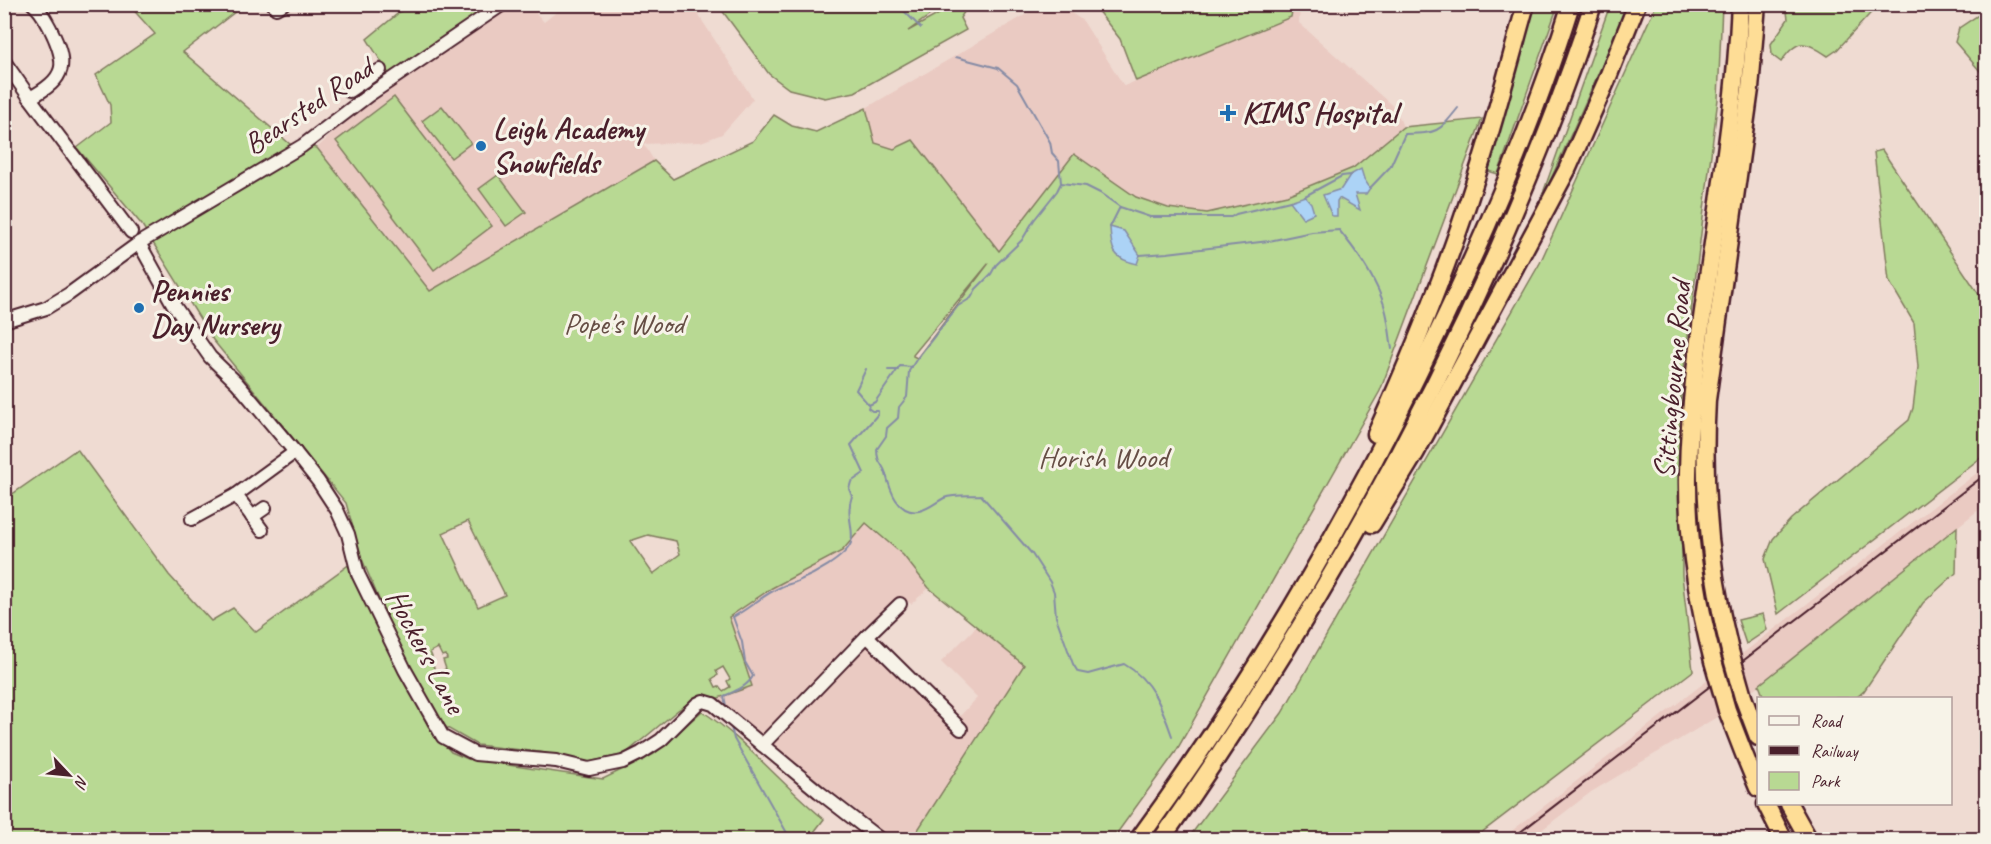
<svg xmlns="http://www.w3.org/2000/svg" width="1991" height="844" viewBox="0 0 1991 844" font-family="Caveat,sans-serif">
  <style>
    .built { fill: #eacac2 }
    .green { fill: #b8d993; stroke: #817c5f; stroke-width: 1.5; fill-rule: evenodd }
    .water { fill: #acd3f6; stroke: #858ba5; stroke-width: 1.5 }
    .lines { fill: none; stroke-linecap: round; stroke-linejoin: round }
    .stream { stroke: #858ba5; stroke-width: 2 }
    .minor-casing { stroke: #4a1f2b; stroke-width: 16 }
    .highway-casing { stroke: #4a1f2b; stroke-width: 21 }
    .minor { stroke: #f7f3e8; stroke-width: 12 }
    .highway { stroke: #fedd96; stroke-width: 16 }
    .rail { stroke: #4a1f2b; stroke-width: 2 }
    .highway-bridge-casing { stroke: #4a1f2b; stroke-width: 21; stroke-linecap: butt }
    .highway-bridge { stroke: #fedd96; stroke-width: 16 }
    .poi-dot { fill: #1f6fb2; stroke: #f7f3e8; stroke-width: 2 }
    .labels { text-anchor: middle; dominant-baseline: central; stroke-width: 6; stroke-linejoin: round; paint-order: stroke }
    .street-label { font-size: 30px; fill: #4a1f2b; stroke: #f7f3e8 }
    .poi-label { font-size: 30px; font-weight: bold; fill: #4a1f2b; stroke: #f7f3e8; text-anchor: start }
    .park-label { font-size: 30px; fill: #664e45; stroke: #f7f3e8 }
  </style>
  <rect width="100%" height="100%" fill="#efdbd2"/>
  <filter id="ink" filterUnits="userSpaceOnUse"><feTurbulence type="fractalNoise" baseFrequency=".0167" numOctaves="2"/><feDisplacementMap in="SourceGraphic" scale="12" xChannelSelector="R" yChannelSelector="G"/><feConvolveMatrix kernelMatrix="1 2 1 2 8 2 1 2 1" color-interpolation-filters="sRGB"/></filter>
  <g filter="url(#ink)">
    <g class="built">
      <path d="M 1300,4 L 1299,23 L 1396,109 L 1403,127 L 1353,168 L 1287,195 L 1207,213 L 1168,208 L 1136,197 L 1074,154 L 999,251 L 913,140 L 894,149 L 875,143 L 866,108 L 1042,5 L 1060,5 L 1083,21 L 1124,86 L 1290,17 L 1293,7 L 1290,5 Z"/>
      <path d="M 515,5 L 529,5 L 544,22 L 565,5 L 692,5 L 753,99 L 722,134 L 701,142 L 642,144 L 647,149 L 654,161 L 430,291 L 371,215 L 317,148 L 337,129 L 399,81 Z"/>
      <path d="M 1986,466 L 1986,504 L 1759,685 L 1717,717 L 1591,792 L 1530,839 L 1500,840 Z"/>
      <path d="M 866,523 L 903,555 L 929,588 L 911,604 L 901,596 L 763,737 L 713,700 L 752,685 L 729,617 L 772,588 L 842,551 Z"/>
      <path d="M 977,626 L 1025,665 L 912,839 L 893,839 L 770,744 L 876,636 L 960,716 L 977,698 L 941,662 Z"/>
    </g>
    <g class="green">
      <path d="M 1290,4 L 1293,6 L 1291,17 L 1136,81 L 1120,39 L 1093,5 Z"/>
      <path d="M 129,5 L 244,5 L 183,52 L 290,144 L 317,148 L 430,291 L 654,161 L 673,179 L 753,141 L 774,115 L 792,126 L 816,132 L 866,108 L 875,143 L 894,149 L 913,140 L 999,251 L 1074,154 L 1136,197 L 1168,208 L 1207,213 L 1287,195 L 1353,168 L 1403,127 L 1482,119 L 1380,391 L 1175,753 L 1112,840 L 912,839 L 1024,665 L 929,588 L 903,555 L 866,523 L 842,551 L 772,588 L 729,617 L 752,686 L 713,700 L 701,695 L 678,710 L 625,754 L 589,762 L 540,752 L 477,745 L 447,728 L 434,714 L 400,649 L 362,559 L 346,503 L 213,340 L 142,225 L 77,148 L 111,122 L 110,105 L 96,75 L 155,34 ZM 989,263 L 917,358 L 913,356 L 913,355 ZM 468,521 L 505,595 L 478,607 L 443,533 ZM 648,535 L 676,541 L 680,554 L 653,574 L 630,541 ZM 438,648 L 442,656 L 446,655 L 447,659 L 443,660 L 446,669 L 436,673 L 430,658 L 432,657 L 430,652 ZM 723,667 L 730,679 L 727,681 L 730,687 L 723,691 L 719,686 L 716,687 L 712,679 L 718,675 L 716,671 Z"/>
      <path d="M 403,5 L 496,5 L 389,74 L 367,39 L 402,10 Z"/>
      <path d="M 718,5 L 916,5 L 930,15 L 908,31 L 941,13 L 936,5 L 969,5 L 960,18 L 966,30 L 855,92 L 825,98 L 789,89 L 769,74 Z"/>
      <path d="M 1535,5 L 1558,5 L 1498,174 L 1488,171 Z"/>
      <path d="M 1610,5 L 1629,5 L 1537,210 Z"/>
      <path d="M 1656,5 L 1722,5 L 1718,99 L 1681,392 L 1682,575 L 1693,671 L 1473,839 L 1187,840 L 1282,713 L 1540,263 Z"/>
      <path d="M 1786,5 L 1787,4 L 1878,5 L 1837,50 L 1828,56 C 1805,41 1798,37 1781,62 L 1772,55 L 1771,44 L 1788,19 Z"/>
      <path d="M 1986,10 L 1986,78 L 1955,42 L 1959,28 Z"/>
      <path d="M 394,97 L 492,226 L 434,270 L 336,141 Z"/>
      <path d="M 442,106 L 471,143 L 451,158 L 422,121 Z"/>
      <path d="M 1882,150 L 1986,305 L 1986,451 L 1983,456 L 1778,614 L 1765,559 L 1773,539 L 1791,519 L 1909,420 L 1913,408 L 1918,367 L 1914,323 L 1889,281 L 1874,152 Z"/>
      <path d="M 498,175 L 526,212 L 506,226 L 479,189 Z"/>
      <path d="M 77,449 L 169,575 L 211,621 L 233,608 L 256,632 L 350,564 L 428,726 L 451,752 L 468,759 L 603,779 L 654,754 L 702,711 C 747,741 782,785 824,819 L 811,836 L 815,840 L 5,839 L 4,500 Z"/>
      <path d="M 1957,527 L 1956,573 L 1923,603 L 1864,691 L 1856,698 L 1764,698 L 1759,685 Z"/>
      <path d="M 1763,614 L 1767,630 L 1746,644 L 1738,620 Z"/>
    </g>
    <g class="water">
      <path d="M 1361,169 L 1364,179 L 1370,188 L 1366,194 L 1355,194 L 1360,210 L 1339,198 L 1337,201 L 1337,216 L 1332,216 L 1323,195 L 1341,189 L 1350,175 Z"/>
      <path d="M 1305,196 L 1311,203 L 1314,213 L 1303,218 L 1290,201 Z"/>
      <path d="M 1110,227 L 1124,231 L 1140,255 L 1137,264 C 1113,259 1111,250 1110,227 Z"/>
    </g>
    <g class="lines">
      <g class="stream">
        <path d="M 897,4 L 921,28"/>
        <path d="M 956,57 L 998,68 L 1017,84 L 1050,142 L 1052,153 L 1059,161 L 1061,183 L 1057,191 L 1034,220 L 1022,240 L 996,265 L 991,274 L 976,289 L 971,298 L 958,306 L 916,360 L 909,371 L 907,397 L 899,407 L 898,418 L 887,428 L 886,436 L 877,449 C 877,464 883,463 886,474 C 890,490 898,515 919,511 C 929,509 936,502 944,498 C 954,494 970,496 981,495 L 1032,554 L 1050,582 L 1054,592 L 1056,617 L 1073,664 L 1078,672 L 1088,674 L 1124,664 C 1152,680 1162,707 1172,736"/>
        <path d="M 1061,183 L 1086,186 L 1100,193 L 1120,207 L 1150,217 L 1231,217 L 1236,214 L 1290,201"/>
        <path d="M 1370,188 L 1390,167 L 1405,134 C 1438,133 1438,133 1458,108"/>
        <path d="M 1305,196 L 1342,176 L 1350,175"/>
        <path d="M 1110,227 L 1120,207"/>
        <path d="M 1140,255 L 1167,253 L 1269,241 L 1312,232 L 1339,230 C 1358,253 1379,283 1386,312 C 1389,324 1390,337 1392,349"/>
        <path d="M 888,370 L 898,370"/>
        <path d="M 869,405 L 875,402 L 900,366 L 912,367"/>
        <path d="M 726,706 L 724,696 C 735,691 747,687 753,676 L 745,662 L 742,642 L 733,617 C 750,608 764,594 781,587 C 786,584 793,584 798,581 C 813,575 845,558 851,543 C 855,530 845,515 852,496 L 849,489 L 851,482 L 864,473 L 851,445 L 878,414 L 878,411 L 872,411 L 868,408 L 869,405 L 856,390 L 866,369"/>
        <path d="M 731,727 L 734,739 L 791,840"/>
      </g>
      <defs>
        <g id="minor">
          <path d="M 273,4 L 276,8 L 283,4"/>
          <path d="M 4,61 L 30,98 L 131,232"/>
          <path d="M 349,91 L 380,70"/>
          <path d="M 30,98 C 67,78 68,64 50,28 C 45,19 41,10 33,4"/>
          <path d="M 139,243 L 173,304 L 210,357 L 237,383 L 295,452 L 318,481 L 337,510 L 348,534 L 358,574 L 405,670 L 443,737 L 475,754 L 556,761 L 589,769 L 623,762 L 641,753 L 661,740 L 697,704 L 703,701 L 713,704 L 819,792 L 881,840"/>
          <path d="M 4,321 L 46,308 L 69,294 L 139,243 L 302,146 L 369,95 L 503,4"/>
          <path d="M 236,495 L 262,530"/>
          <path d="M 252,517 L 265,508"/>
          <path d="M 192,519 L 236,495 L 295,452"/>
          <path d="M 867,636 L 961,729"/>
          <path d="M 762,745 L 867,636 L 900,604"/>
        </g>
        <g id="highway">
          <path d="M 1376,434 C 1413,352 1447,269 1474,184 C 1494,125 1509,64 1526,4"/>
          <path d="M 1372,524 L 1416,452 L 1567,170 L 1606,82 L 1637,4"/>
          <path d="M 1730,651 C 1709,568 1702,485 1707,400 L 1750,89 L 1757,4"/>
          <path d="M 1713,661 C 1697,600 1687,536 1688,473 C 1689,404 1699,338 1709,270 C 1722,182 1736,94 1740,4"/>
          <path d="M 1743,697 L 1758,737"/>
          <path d="M 1727,710 L 1744,754 L 1758,788"/>
          <path d="M 1766,804 L 1784,840"/>
          <path d="M 1789,804 L 1809,840"/>
          <path d="M 1138,840 C 1255,680 1355,508 1439,330 C 1490,224 1536,116 1571,4"/>
          <path d="M 1161,840 C 1291,654 1405,459 1497,252 C 1532,171 1566,89 1593,4"/>
        </g>
      </defs>
      <use href="#minor" class="minor-casing"/>
      <use href="#highway" class="highway-casing"/>
      <use href="#minor" class="minor"/>
      <use href="#highway" class="highway"/>
      <path class="rail" d="M 1510,840 L 1986,474"/>
      <defs>
        <g id="highway-bridge">
          <path d="M 1730,651 L 1743,697"/>
          <path d="M 1713,661 L 1727,710"/>
        </g>
      </defs>
      <use href="#highway-bridge" class="highway-bridge-casing"/>
      <use href="#highway-bridge" class="highway-bridge"/>
    </g>
  </g>
  <g class="poi-dot">
    <path d="M1225 104h6v6h6v6h-6v6h-6v-6h-6v-6h6z"/>
    <circle cx="481" cy="146" r="6"/>
    <circle cx="139" cy="308" r="6"/>
  </g>
  <g class="labels">
    <g class="street-label">
      <text transform="translate(308 106) rotate(-34)">Bearsted Road</text>
      <text transform="translate(1672 380) rotate(-85)">Sittingbourne Road</text>
      <text transform="translate(426 651) rotate(62)">Hockers Lane</text>
    </g>
    <g class="poi-label">
      <text x="1242" y="113">KIMS Hospital</text>
      <text x="493" y="129">Leigh Academy<tspan x="493" dy="34">Snowfields</tspan></text>
      <text x="151" y="291">Pennies<tspan x="151" dy="34">Day Nursery</tspan></text>
    </g>
    <g class="park-label">
      <text x="624" y="323">Pope's Wood</text>
      <text x="1103" y="457">Horish Wood</text>
    </g>
  </g>
  <rect width="1991" height="844" fill="none" stroke="#f7f3e8" stroke-width="24"/>
  <rect x="12" y="12" width="1967" height="820" fill="none" stroke="#4a1f2b" stroke-width="2" filter="url(#ink)"/>
  <rect x="1757" y="697" width="195" height="108" fill="#f7f3e8" stroke="#b29e9c" stroke-width="1.5"/>
  <rect x="1769" y="716" width="30" height="9" fill="#f7f3e8" stroke="#b29e9c" stroke-width="1.5"/>
  <text x="1811" y="727" font-size="18" fill="#4a1f2b">Road</text>
  <rect x="1769" y="746" width="30" height="9" fill="#4a1f2b" stroke="#b29e9c" stroke-width="1.5"/>
  <text x="1811" y="757" font-size="18" fill="#4a1f2b">Railway</text>
  <rect x="1769" y="772" width="30" height="18" fill="#b8d993" stroke="#b29e9c" stroke-width="1.5"/>
  <text x="1811" y="787" font-size="18" fill="#4a1f2b">Park</text>
  <g transform="translate(69 775) rotate(116)" stroke="#f7f3e8" stroke-width="4.5" paint-order="stroke">
  <path d="M0-4.5L10 22L0 15L-10 22Z" fill="#4a1f2b"/>
  <text y="-9" font-size="16" font-weight="bold" text-anchor="middle" fill="#4a1f2b">N</text>
  </g>
</svg>
